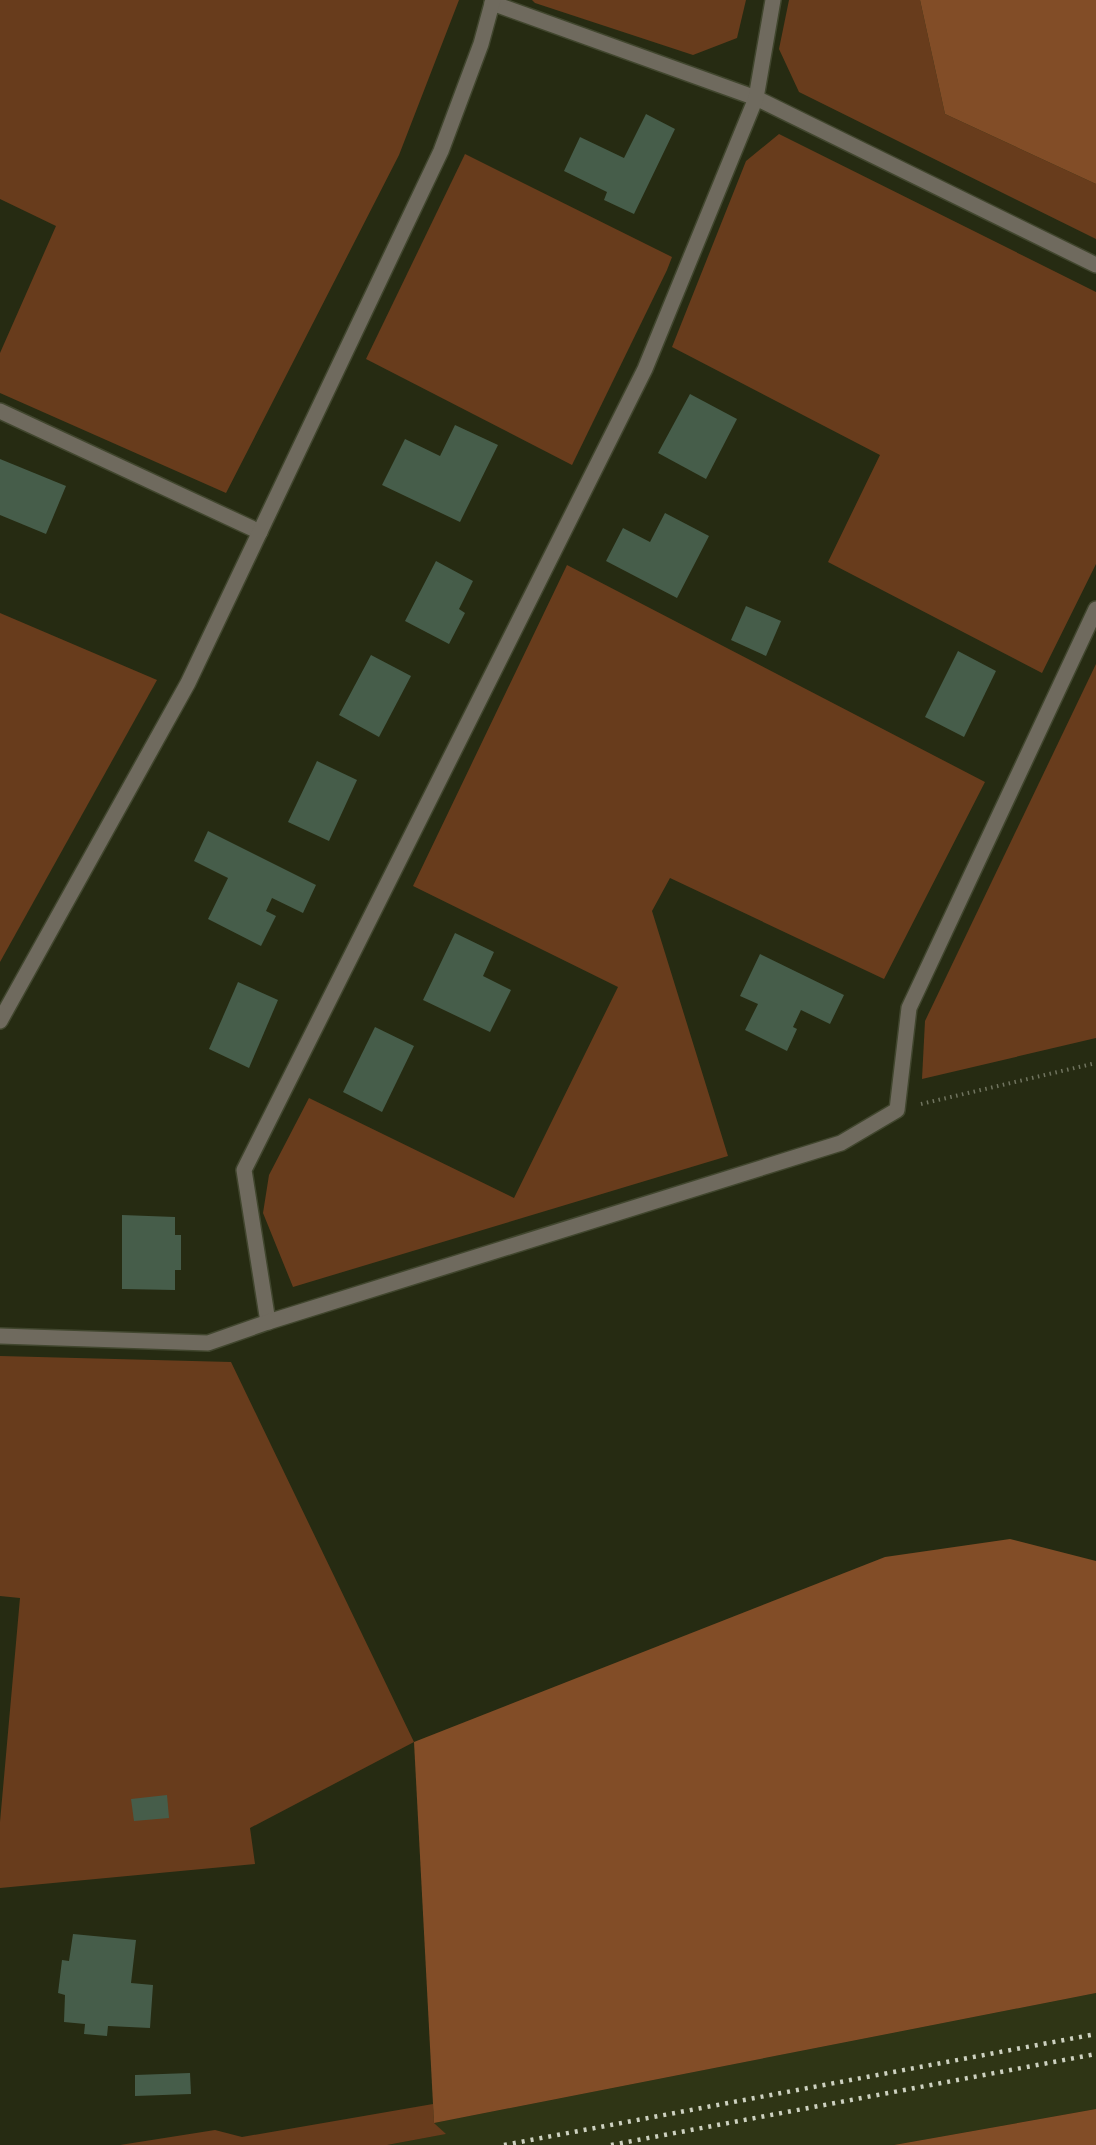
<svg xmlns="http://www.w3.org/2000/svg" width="1096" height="2145" viewBox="0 0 1096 2145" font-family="'Fira Sans',sans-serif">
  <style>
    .built { fill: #2f3515 }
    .green { fill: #683c1c }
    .forest { fill: #824d27 }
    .building { fill: #465d4a }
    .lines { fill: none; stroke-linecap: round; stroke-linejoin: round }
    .lane-casing { stroke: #41462e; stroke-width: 18 }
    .street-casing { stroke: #41462e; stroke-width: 18 }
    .path { stroke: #70745f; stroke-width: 4; stroke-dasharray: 1.5 4.5; stroke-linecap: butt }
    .lane { stroke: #6f6a5e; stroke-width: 15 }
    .street { stroke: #6f6a5e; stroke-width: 15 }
    .rail { stroke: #cdd1c0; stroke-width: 4.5; stroke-dasharray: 3 6; stroke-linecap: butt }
  </style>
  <rect width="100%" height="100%" fill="#262b12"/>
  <path class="built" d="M 1096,1993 L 1096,2109 L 894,2145 L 387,2145 L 445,2134 L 434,2123 Z"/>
  <g class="green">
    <path d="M 0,0 L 459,0 L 399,155 L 226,493 L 0,393 L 0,353 L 56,226 L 0,199 Z"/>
    <path d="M 532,0 L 746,0 L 737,38 L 693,55 L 535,3 Z"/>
    <path d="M 789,0 L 920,0 L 945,114 L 1096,184 L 1096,239 L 799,92 L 779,49 Z"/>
    <path d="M 779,134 L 1096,292 L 1096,564 L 1042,673 L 828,562 L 880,455 L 672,347 L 746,161 Z"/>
    <path d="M 465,154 L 672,257 L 667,270 L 572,465 L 366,359 Z"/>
    <path d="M 567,565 L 985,782 L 884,979 L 670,878 L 652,911 L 728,1156 L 293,1287 L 263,1213 L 269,1175 L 309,1098 L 514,1198 L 618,987 L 413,886 Z"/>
    <path d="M 0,613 L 157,680 L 0,962 Z"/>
    <path d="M 1096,664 L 1096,1038 L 922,1079 L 925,1021 Z"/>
    <path d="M 0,1356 L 231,1362 L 414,1742 L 250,1828 L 255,1864 L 0,1888 L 0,1822 L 20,1598 L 0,1596 Z"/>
    <path d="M 433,2104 L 434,2123 L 446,2134 L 387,2145 L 120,2145 L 215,2130 L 242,2137 Z"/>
  </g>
  <g class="forest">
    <path d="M 920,0 L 1096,0 L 1096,184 L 945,114 Z"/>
    <path d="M 1010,1539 L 1096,1561 L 1096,1993 L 434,2123 L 414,1742 L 885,1557 Z"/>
    <path d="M 1096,2109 L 1096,2145 L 894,2145 Z"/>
  </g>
  <g class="building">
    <path d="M 646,114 L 675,129 L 634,214 L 604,200 L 607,192 L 564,171 L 580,137 L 624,158 Z"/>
    <path d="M 690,394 L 737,419 L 706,479 L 658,453 Z"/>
    <path d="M 455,425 L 498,445 L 460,522 L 382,485 L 405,439 L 440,456 Z"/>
    <path d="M 0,459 L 66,486 L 46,534 L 0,515 Z"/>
    <path d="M 665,513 L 709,536 L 677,598 L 606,561 L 623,528 L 650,542 Z"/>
    <path d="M 436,561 L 473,581 L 459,609 L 465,613 L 449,644 L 405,621 Z"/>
    <path d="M 746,606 L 781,621 L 766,656 L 731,640 Z"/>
    <path d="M 958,651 L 996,671 L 964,737 L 925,717 Z"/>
    <path d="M 371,655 L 411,676 L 379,737 L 339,715 Z"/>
    <path d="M 317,761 L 357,780 L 329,841 L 288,822 Z"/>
    <path d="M 208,831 L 316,885 L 303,913 L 272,898 L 266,911 L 276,916 L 261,946 L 208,919 L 228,878 L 194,861 Z"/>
    <path d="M 455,933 L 494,952 L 483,976 L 511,990 L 490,1032 L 423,1000 Z"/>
    <path d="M 760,954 L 844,995 L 830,1024 L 801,1010 L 793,1027 L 797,1029 L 787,1051 L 745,1030 L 758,1004 L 740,996 Z"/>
    <path d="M 238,982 L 278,1000 L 249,1068 L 209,1049 Z"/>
    <path d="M 375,1027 L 414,1046 L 382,1112 L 343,1092 Z"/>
    <path d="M 122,1215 L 175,1217 L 175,1235 L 181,1235 L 181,1270 L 175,1270 L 175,1290 L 122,1289 Z"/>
    <path d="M 167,1795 L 169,1818 L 134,1821 L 131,1799 Z"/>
    <path d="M 73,1934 L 136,1940 L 131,1983 L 153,1985 L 150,2028 L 108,2026 L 107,2036 L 84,2034 L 85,2024 L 64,2022 L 65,1995 L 58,1993 L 62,1960 L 69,1961 Z"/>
    <path d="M 190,2073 L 191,2094 L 135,2096 L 135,2075 Z"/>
  </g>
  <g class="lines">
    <defs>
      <g id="lane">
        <path d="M 492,3 L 756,98 L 1096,265"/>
        <path d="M 0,411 L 260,532"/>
        <path d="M 268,1322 L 244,1170 L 645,369 L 756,98 L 773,0"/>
        <path d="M 0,1336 L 208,1343 L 268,1322 L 841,1143 L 897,1110 L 909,1008 L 1096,609"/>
      </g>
      <path id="street" d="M 0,1021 L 188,683 L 441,151 L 481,44 L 493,0"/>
    </defs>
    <use href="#lane" class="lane-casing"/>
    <use href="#street" class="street-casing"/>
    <path class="path" d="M 921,1104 L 1096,1063"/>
    <use href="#lane" class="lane"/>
    <use href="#street" class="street"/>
    <g class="rail">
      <path d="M 504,2145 L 1096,2034"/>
      <path d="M 611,2145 L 1096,2054"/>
    </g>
  </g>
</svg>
